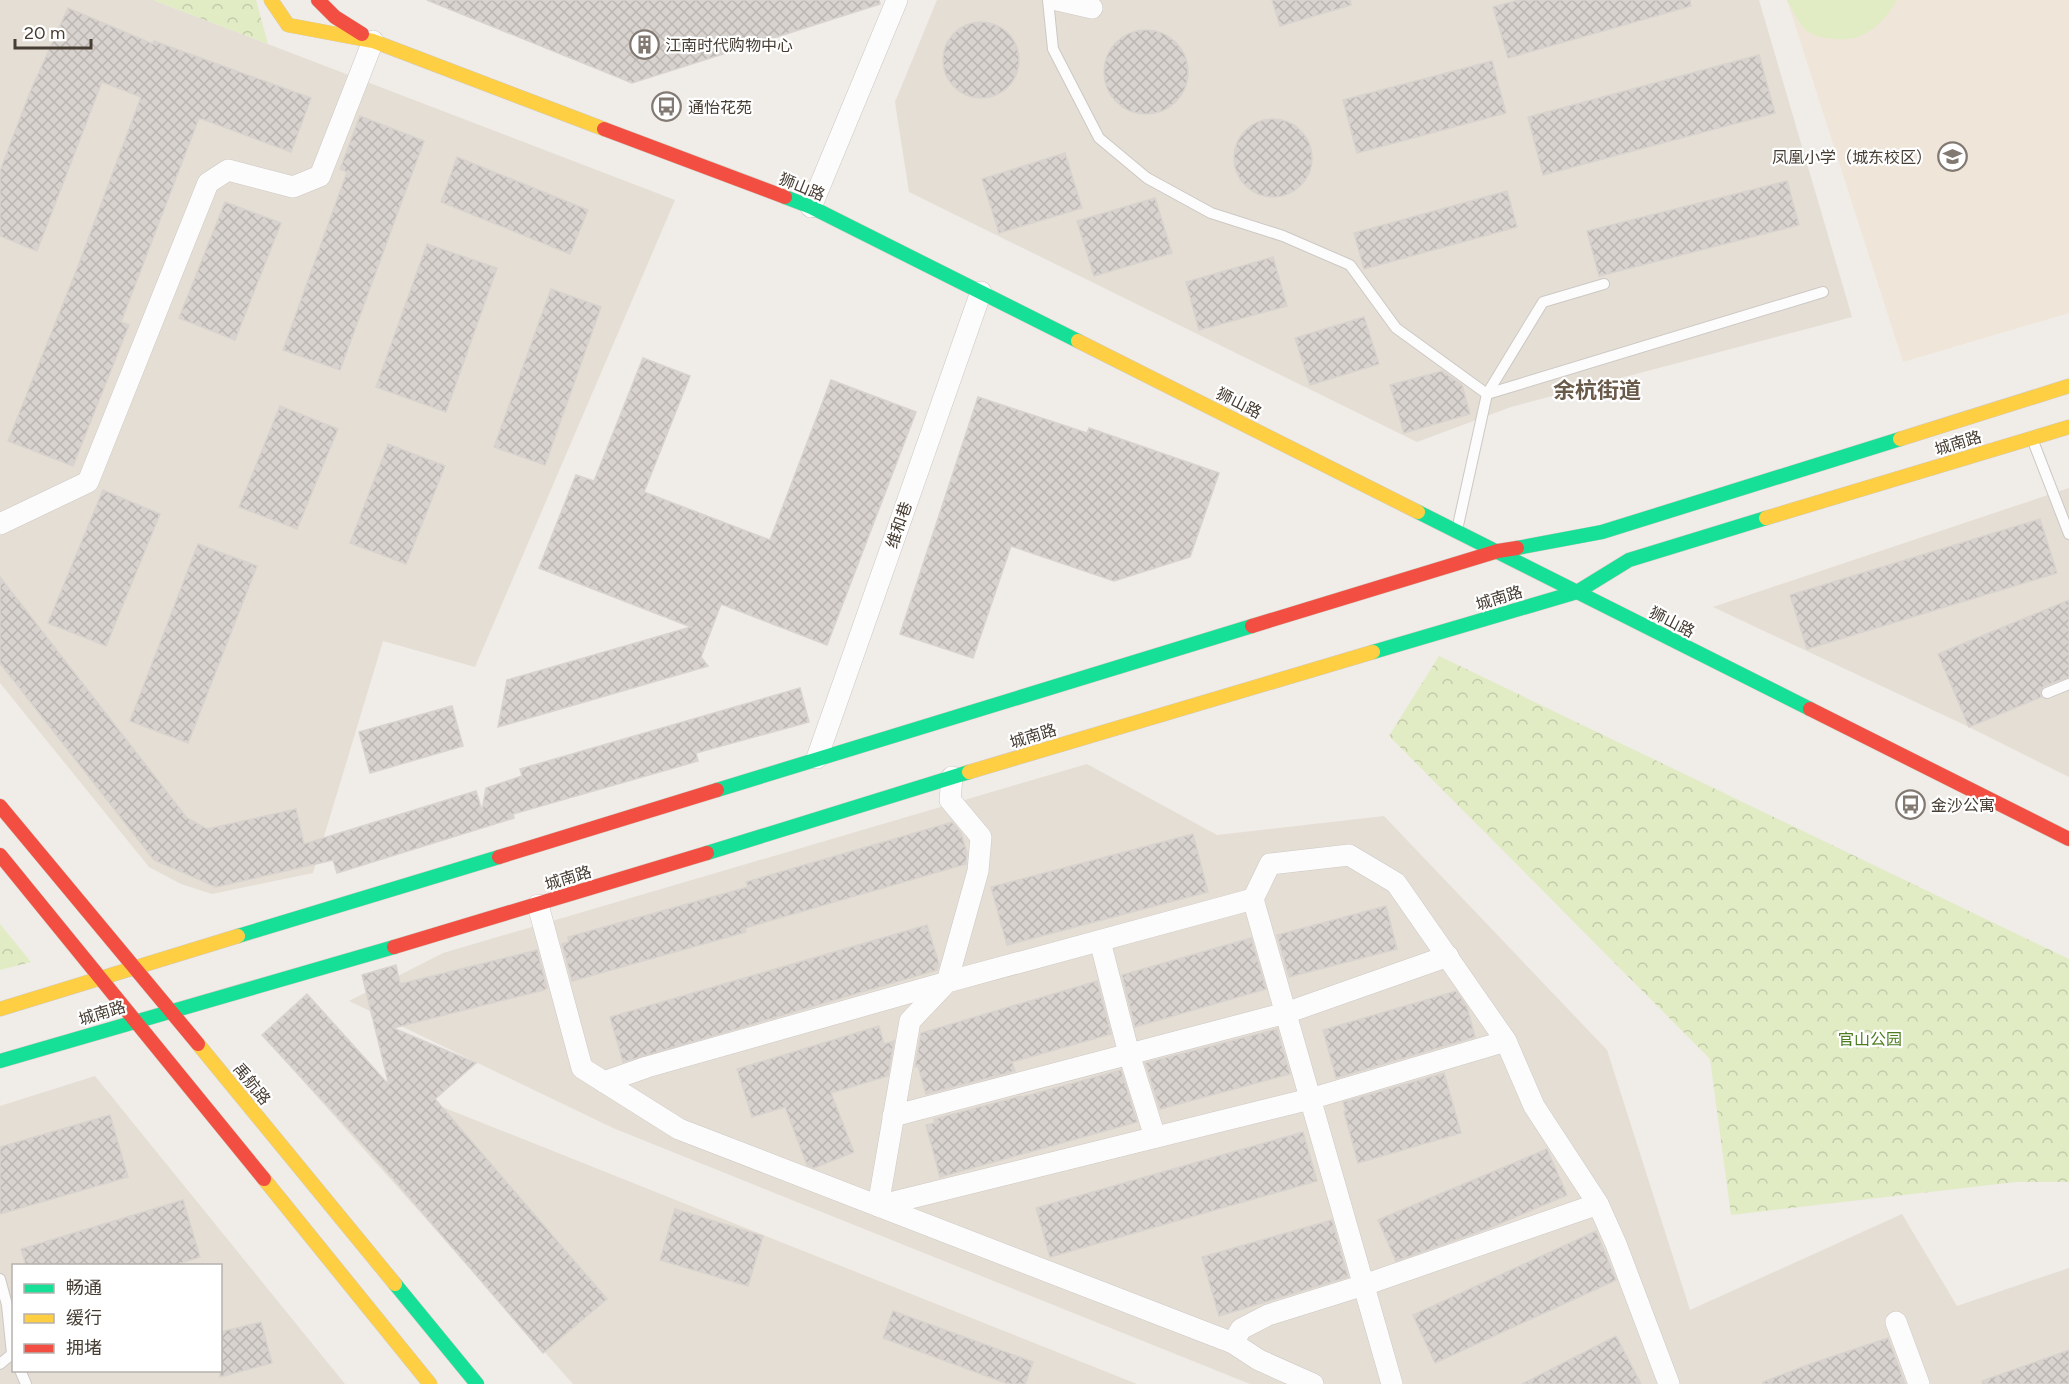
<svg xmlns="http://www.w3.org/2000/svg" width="2069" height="1384" viewBox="0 0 2069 1384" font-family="Figtree,'Noto Sans SC',sans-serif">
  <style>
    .residential { fill: #e5ded4; fill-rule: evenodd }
    .education { fill: #efe6d9 }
    .grass { fill: #e1ecc5 }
    .forest { fill: url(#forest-crowns) }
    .building { fill: url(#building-cross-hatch); stroke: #d8d3ce; stroke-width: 1.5 }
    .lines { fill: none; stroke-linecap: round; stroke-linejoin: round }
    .lane-casing { stroke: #ccc8c4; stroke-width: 12 }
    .street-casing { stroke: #ccc8c4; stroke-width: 22 }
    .fast-casing { stroke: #d0c9be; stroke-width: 15 }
    .slow-casing { stroke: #d0c9be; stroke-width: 15 }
    .jam-casing { stroke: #d0c9be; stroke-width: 15 }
    .lane { stroke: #fdfcfc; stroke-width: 10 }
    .street { stroke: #fdfcfc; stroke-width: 21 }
    .fast { stroke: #16e098; stroke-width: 14 }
    .slow { stroke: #ffcf43; stroke-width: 14 }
    .jam { stroke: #f24e42; stroke-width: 14 }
    .labels { text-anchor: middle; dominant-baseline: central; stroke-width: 4.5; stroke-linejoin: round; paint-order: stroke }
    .poi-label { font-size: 16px; fill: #463d33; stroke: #fff; text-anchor: start }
    .street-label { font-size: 16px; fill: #463d33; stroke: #fff }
    .park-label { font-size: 16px; fill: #4d7d21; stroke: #fff }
    .district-label { font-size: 22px; font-weight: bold; fill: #6a5a49; stroke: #fff }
  </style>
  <defs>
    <pattern id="forest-crowns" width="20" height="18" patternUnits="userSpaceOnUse" patternTransform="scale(1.5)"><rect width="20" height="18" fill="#e1ecc5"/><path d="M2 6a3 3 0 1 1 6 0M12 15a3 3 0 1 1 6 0" fill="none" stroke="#c2cbaa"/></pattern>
    <pattern id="building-cross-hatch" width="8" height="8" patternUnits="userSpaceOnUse" patternTransform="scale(1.5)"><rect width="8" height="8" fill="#d8d3cf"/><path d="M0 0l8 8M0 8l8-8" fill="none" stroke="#bbb6b2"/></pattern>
  </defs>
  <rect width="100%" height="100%" fill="#f0ece8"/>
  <g class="residential">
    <path d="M 0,0 L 153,0 L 675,200 L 475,667 L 383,641 L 313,873 L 212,894 L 181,884 L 149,867 L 0,683 Z"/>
    <path d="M 937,0 L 1759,0 L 1852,317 L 1511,407 L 1417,442 L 909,192 L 895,102 Z"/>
    <path d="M 2069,488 L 2069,777 L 1969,727 L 1713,607 Z"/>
    <path d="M 1087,764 L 1217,835 L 1384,816 L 1607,1050 L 1690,1310 L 1902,1214 L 1957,1306 L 2069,1268 L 2069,1384 L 1250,1384 L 613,1128 L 349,1001 L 443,953 Z"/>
    <path d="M 262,1035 L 1137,1384 L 573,1384 Z"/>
    <path d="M 95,1076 L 345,1384 L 0,1384 L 0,1106 ZM 14,1266 L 220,1266 L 220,1370 L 14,1370 Z"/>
  </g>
  <path class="education" d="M 1787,0 L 2069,0 L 2069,313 L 1903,362 Z"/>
  <path class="grass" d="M 1787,0 L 1897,0 C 1882,25 1865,42 1834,39 C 1825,38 1815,37 1807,31 C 1799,25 1792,9 1787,0 Z"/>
  <g class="forest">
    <path d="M 153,0 L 256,0 L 268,44 Z"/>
    <path d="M 1439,656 L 2069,959 L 2069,1182 L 2016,1182 L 1731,1215 L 1710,1059 L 1389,736 Z"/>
    <path d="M 0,924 L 31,962 L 0,970 Z"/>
  </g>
  <g class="building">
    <path d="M 427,0 L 879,0 L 880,4 L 632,83 Z"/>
    <path d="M 1272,0 L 1350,0 L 1351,5 L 1280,26 Z"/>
    <path d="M 1519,0 L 1690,0 L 1691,6 L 1508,58 L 1493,7 Z"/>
    <path d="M 68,8 L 153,44 L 154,41 L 311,98 L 291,152 L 199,118 L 121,322 L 129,325 L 73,466 L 8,441 L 75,274 L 141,97 L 102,82 L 37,251 L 0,236 L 0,171 L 30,92 Z"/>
    <circle cx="981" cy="60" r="38"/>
    <circle cx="1146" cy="72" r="42"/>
    <path d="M 1759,55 L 1775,113 L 1543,175 L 1528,117 Z"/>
    <path d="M 1492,61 L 1506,113 L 1357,153 L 1343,100 Z"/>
    <path d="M 360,116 L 424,141 L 340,370 L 283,350 L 347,172 L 340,169 Z"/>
    <circle cx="1273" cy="158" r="39"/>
    <path d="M 1065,153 L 1082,208 L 999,233 L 982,179 Z"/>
    <path d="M 457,157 L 588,210 L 570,254 L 441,202 Z"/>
    <path d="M 1787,181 L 1799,225 L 1599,276 L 1587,231 Z"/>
    <path d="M 1507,191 L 1517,227 L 1364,269 L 1354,233 Z"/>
    <path d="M 1155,198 L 1172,253 L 1094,276 L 1077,221 Z"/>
    <path d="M 225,202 L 281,223 L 235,340 L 179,318 Z"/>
    <path d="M 427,244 L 497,268 L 446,412 L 376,387 Z"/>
    <path d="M 1273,257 L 1287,306 L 1199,330 L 1186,282 Z"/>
    <path d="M 551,289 L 601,307 L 545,465 L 494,447 Z"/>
    <path d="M 1364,317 L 1379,364 L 1310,385 L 1295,338 Z"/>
    <path d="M 643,358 L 690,376 L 644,492 L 770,540 L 831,380 L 916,412 L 827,645 L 721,604 L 701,657 L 708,666 L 498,727 L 507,680 L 691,627 L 539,568 L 576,475 L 594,481 Z"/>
    <path d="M 1442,371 L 1462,385 L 1470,414 L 1404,433 L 1390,385 Z"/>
    <path d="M 978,397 L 1087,433 L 1089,428 L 1219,473 L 1190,557 L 1114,581 L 1011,546 L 973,658 L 900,634 Z"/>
    <path d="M 280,406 L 338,429 L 297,529 L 239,507 Z"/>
    <path d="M 388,444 L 445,466 L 406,564 L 350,543 Z"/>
    <path d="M 103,490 L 160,514 L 106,646 L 48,623 Z"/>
    <path d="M 2040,519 L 2057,573 L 1807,649 L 1790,595 Z"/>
    <path d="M 198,544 L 257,566 L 188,743 L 130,721 Z"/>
    <path d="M 0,577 L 187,818 L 207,829 L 296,809 L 304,844 L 476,791 L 482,811 L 486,788 L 522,776 L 520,769 L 800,688 L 809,722 L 696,753 L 698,761 L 513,814 L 514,818 L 337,873 L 333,860 L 216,887 L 154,860 L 0,663 Z"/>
    <path d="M 2069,600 L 2069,677 L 2044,686 L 2040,691 L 2041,697 L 1969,727 L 1938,654 Z"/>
    <path d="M 452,706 L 463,746 L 370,773 L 359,732 Z"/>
    <path d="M 952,822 L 961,833 L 967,853 L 966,864 L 745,928 L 746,932 L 572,981 L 562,944 L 569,942 L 568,937 L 748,887 L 746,882 Z"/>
    <path d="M 1193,834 L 1208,892 L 1007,945 L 991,887 Z"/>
    <path d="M 1386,906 L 1397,949 L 1289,977 L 1277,935 Z"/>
    <path d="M 927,925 L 939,964 L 937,970 L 623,1062 L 610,1017 Z"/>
    <path d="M 1251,938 L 1266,989 L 1135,1027 L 1122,975 Z"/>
    <path d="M 537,950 L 547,988 L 544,990 L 393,1028 L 476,1063 L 435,1099 L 607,1299 L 543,1353 L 373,1155 L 262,1035 L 307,994 L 389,1085 L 362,975 L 396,965 L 400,984 Z"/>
    <path d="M 1097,981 L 1111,1034 L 1012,1062 L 1015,1071 L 926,1094 L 918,1066 L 915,1067 L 921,1033 Z"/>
    <path d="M 1456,991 L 1467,1007 L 1475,1037 L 1336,1078 L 1323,1030 Z"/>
    <path d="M 879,1026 L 884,1044 L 894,1041 L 888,1076 L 831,1093 L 854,1152 L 814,1168 L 807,1165 L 785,1107 L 752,1117 L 737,1069 Z"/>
    <path d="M 1277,1029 L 1290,1074 L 1160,1109 L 1145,1063 Z"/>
    <path d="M 1121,1070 L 1137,1122 L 940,1177 L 926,1125 L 935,1123 L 934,1119 L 1021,1096 L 1022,1097 Z"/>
    <path d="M 1444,1073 L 1461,1133 L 1358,1163 L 1344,1112 L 1346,1111 L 1343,1102 Z"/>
    <path d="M 110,1115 L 128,1177 L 0,1214 L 0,1147 Z"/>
    <path d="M 1303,1132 L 1317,1181 L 1050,1257 L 1036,1208 Z"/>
    <path d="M 1547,1149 L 1567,1195 L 1492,1227 L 1396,1261 L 1378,1220 Z"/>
    <path d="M 183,1200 L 200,1257 L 172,1266 L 26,1266 L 21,1249 Z"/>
    <path d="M 675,1209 L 763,1236 L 748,1286 L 660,1260 Z"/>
    <path d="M 1332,1220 L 1348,1277 L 1219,1316 L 1202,1257 Z"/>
    <path d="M 1596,1231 L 1616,1280 L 1435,1363 L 1413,1315 Z"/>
    <path d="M 893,1311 L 1033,1362 L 1025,1384 L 1008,1384 L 883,1338 Z"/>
    <path d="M 261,1322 L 272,1363 L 220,1377 L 220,1332 Z"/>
    <path d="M 1616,1336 L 1641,1384 L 1522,1384 Z"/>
    <path d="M 1888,1338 L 1905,1384 L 1763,1384 L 1763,1382 L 1810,1364 Z"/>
    <path d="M 2069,1350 L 2069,1384 L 1983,1384 L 1982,1381 Z"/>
  </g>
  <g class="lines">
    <defs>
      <g id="lane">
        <path d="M 1048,0 L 1053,49 L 1099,138 L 1147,178 L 1211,213 L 1283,236 L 1350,265 L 1396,328 L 1487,394 L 1823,292"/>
        <path d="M 2033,441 L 2069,534"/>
        <path d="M 1457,530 L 1487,394 L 1543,302 L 1604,284"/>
        <path d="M 2047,693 L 2069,684"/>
        <path d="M 0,1279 L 7,1305 L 12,1354 L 0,1364"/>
        <path d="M 20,1370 L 26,1384"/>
      </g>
      <g id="street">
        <path d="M 1057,0 L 1092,8"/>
        <path d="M 811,207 L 897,0"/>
        <path d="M 0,524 L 88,482 L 208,183 L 228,170 L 293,187 L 320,176 L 373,41"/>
        <path d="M 817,758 L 981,292"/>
        <path d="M 1253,899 L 947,982 L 910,1021 L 878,1206 L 1310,1099 L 1506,1041"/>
        <path d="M 538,905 L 582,1068 L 679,1129 L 1233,1343 L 1259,1360 L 1313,1384"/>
        <path d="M 1100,941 L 1129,1054 L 1155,1137"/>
        <path d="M 604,1082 L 647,1067 L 947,982 L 978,871 L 981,837 L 950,800 L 952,777"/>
        <path d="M 893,1116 L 1286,1013 L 1448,956"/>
        <path d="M 1896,1322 L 1919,1384"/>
        <path d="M 1233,1343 L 1241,1329 L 1268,1315 L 1364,1285 L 1598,1204 L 1616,1244 L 1669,1384"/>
        <path d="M 1392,1384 L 1253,899 L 1270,864 L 1349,855 L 1396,883 L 1506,1041 L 1534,1106 L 1598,1204"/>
      </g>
      <g id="fast">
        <path d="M 785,197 L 811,207 L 1078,341"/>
        <path d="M 1418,512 L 1810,709"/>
        <path d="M 1517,548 L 1602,532 L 1900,439"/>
        <path d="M 1373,652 L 1577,592 L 1629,560 L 1766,518"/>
        <path d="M 717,790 L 1252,626"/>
        <path d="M 707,853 L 969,772"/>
        <path d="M 238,936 L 499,857"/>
        <path d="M 0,1061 L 394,947"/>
        <path d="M 395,1284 L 477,1384"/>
      </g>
      <g id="slow">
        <path d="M 271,0 L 288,25 L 373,41 L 604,129"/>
        <path d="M 1078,341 L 1418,512"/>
        <path d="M 1900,439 L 2069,386"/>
        <path d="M 1766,518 L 2069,427"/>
        <path d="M 969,772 L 1373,652"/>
        <path d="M 0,1009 L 238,936"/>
        <path d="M 198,1044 L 395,1284"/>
        <path d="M 264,1179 L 430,1384"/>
      </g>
      <g id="jam">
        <path d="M 318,0 L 335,17 L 362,34"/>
        <path d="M 604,129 L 785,197"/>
        <path d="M 1252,626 L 1498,551 L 1517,548"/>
        <path d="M 1810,709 L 2069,839"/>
        <path d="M 0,806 L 198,1044"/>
        <path d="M 0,855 L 264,1179"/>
        <path d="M 499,857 L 717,790"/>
        <path d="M 394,947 L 707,853"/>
      </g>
    </defs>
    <use href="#lane" class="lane-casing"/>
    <use href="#street" class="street-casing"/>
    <use href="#fast" class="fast-casing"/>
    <use href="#slow" class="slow-casing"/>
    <use href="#jam" class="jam-casing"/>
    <use href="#lane" class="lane"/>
    <use href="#street" class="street"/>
    <use href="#fast" class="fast"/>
    <use href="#slow" class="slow"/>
    <use href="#jam" class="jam"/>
  </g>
  <defs>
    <symbol id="building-ring" viewBox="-11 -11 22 22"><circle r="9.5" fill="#fff" stroke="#827a72" stroke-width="1.5"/><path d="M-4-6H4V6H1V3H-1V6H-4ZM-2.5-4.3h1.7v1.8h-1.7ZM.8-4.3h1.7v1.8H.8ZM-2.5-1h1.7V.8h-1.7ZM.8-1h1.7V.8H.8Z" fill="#827a72"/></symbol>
    <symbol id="bus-ring" viewBox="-11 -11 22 22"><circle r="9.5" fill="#fff" stroke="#827a72" stroke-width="1.5"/><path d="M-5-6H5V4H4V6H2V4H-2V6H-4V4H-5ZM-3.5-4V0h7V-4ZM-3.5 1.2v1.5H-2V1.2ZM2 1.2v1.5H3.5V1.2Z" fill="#827a72"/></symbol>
    <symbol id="school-ring" viewBox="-11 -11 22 22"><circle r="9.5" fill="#fff" stroke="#827a72" stroke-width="1.5"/><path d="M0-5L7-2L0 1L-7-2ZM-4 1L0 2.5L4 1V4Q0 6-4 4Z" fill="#827a72"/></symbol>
  </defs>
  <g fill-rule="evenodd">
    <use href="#building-ring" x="628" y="28" width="33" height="33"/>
    <use href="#bus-ring" x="650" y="90" width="33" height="33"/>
    <use href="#school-ring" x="1936" y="140" width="33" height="33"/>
    <use href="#bus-ring" x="1894" y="788" width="33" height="33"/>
  </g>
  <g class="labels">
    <g class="poi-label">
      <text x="665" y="45">江南时代购物中心</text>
      <text x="688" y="107">通怡花苑</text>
      <text x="1932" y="157" text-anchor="end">凤凰小学（城东校区）</text>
      <text x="1931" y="805">金沙公寓</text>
    </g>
    <g class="street-label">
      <text transform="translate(802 187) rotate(22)">狮山路</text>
      <text transform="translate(1239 403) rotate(27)">狮山路</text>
      <text transform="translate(1958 443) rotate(-17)">城南路</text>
      <text transform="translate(899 525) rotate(-71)">维和巷</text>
      <text transform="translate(1499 598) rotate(-17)">城南路</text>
      <text transform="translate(1672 622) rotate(27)">狮山路</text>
      <text transform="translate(1033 736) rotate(-17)">城南路</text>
      <text transform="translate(568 878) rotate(-17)">城南路</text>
      <text transform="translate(102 1013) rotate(-17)">城南路</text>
      <text transform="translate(252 1084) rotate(51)">禹航路</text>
    </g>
    <g class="park-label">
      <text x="1870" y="1039">官山公园</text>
    </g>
    <g class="district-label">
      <text x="1597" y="390">余杭街道</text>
    </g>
  </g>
  <rect x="12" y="1264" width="210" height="108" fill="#ffffff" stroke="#b5b1ad" stroke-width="1.5"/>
  <rect x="24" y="1284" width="30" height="9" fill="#16e098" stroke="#b5b1ad" stroke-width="1.5"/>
  <text x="66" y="1294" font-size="18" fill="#463d33">畅通</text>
  <rect x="24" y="1314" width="30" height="9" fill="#ffcf43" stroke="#b5b1ad" stroke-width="1.5"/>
  <text x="66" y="1324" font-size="18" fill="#463d33">缓行</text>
  <rect x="24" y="1344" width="30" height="9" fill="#f24e42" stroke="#b5b1ad" stroke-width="1.5"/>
  <text x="66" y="1354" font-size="18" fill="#463d33">拥堵</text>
  <path d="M15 39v9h76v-9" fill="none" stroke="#463d33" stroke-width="3"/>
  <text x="24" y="39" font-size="18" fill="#463d33" stroke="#ffffff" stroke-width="4.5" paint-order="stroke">20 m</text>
</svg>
